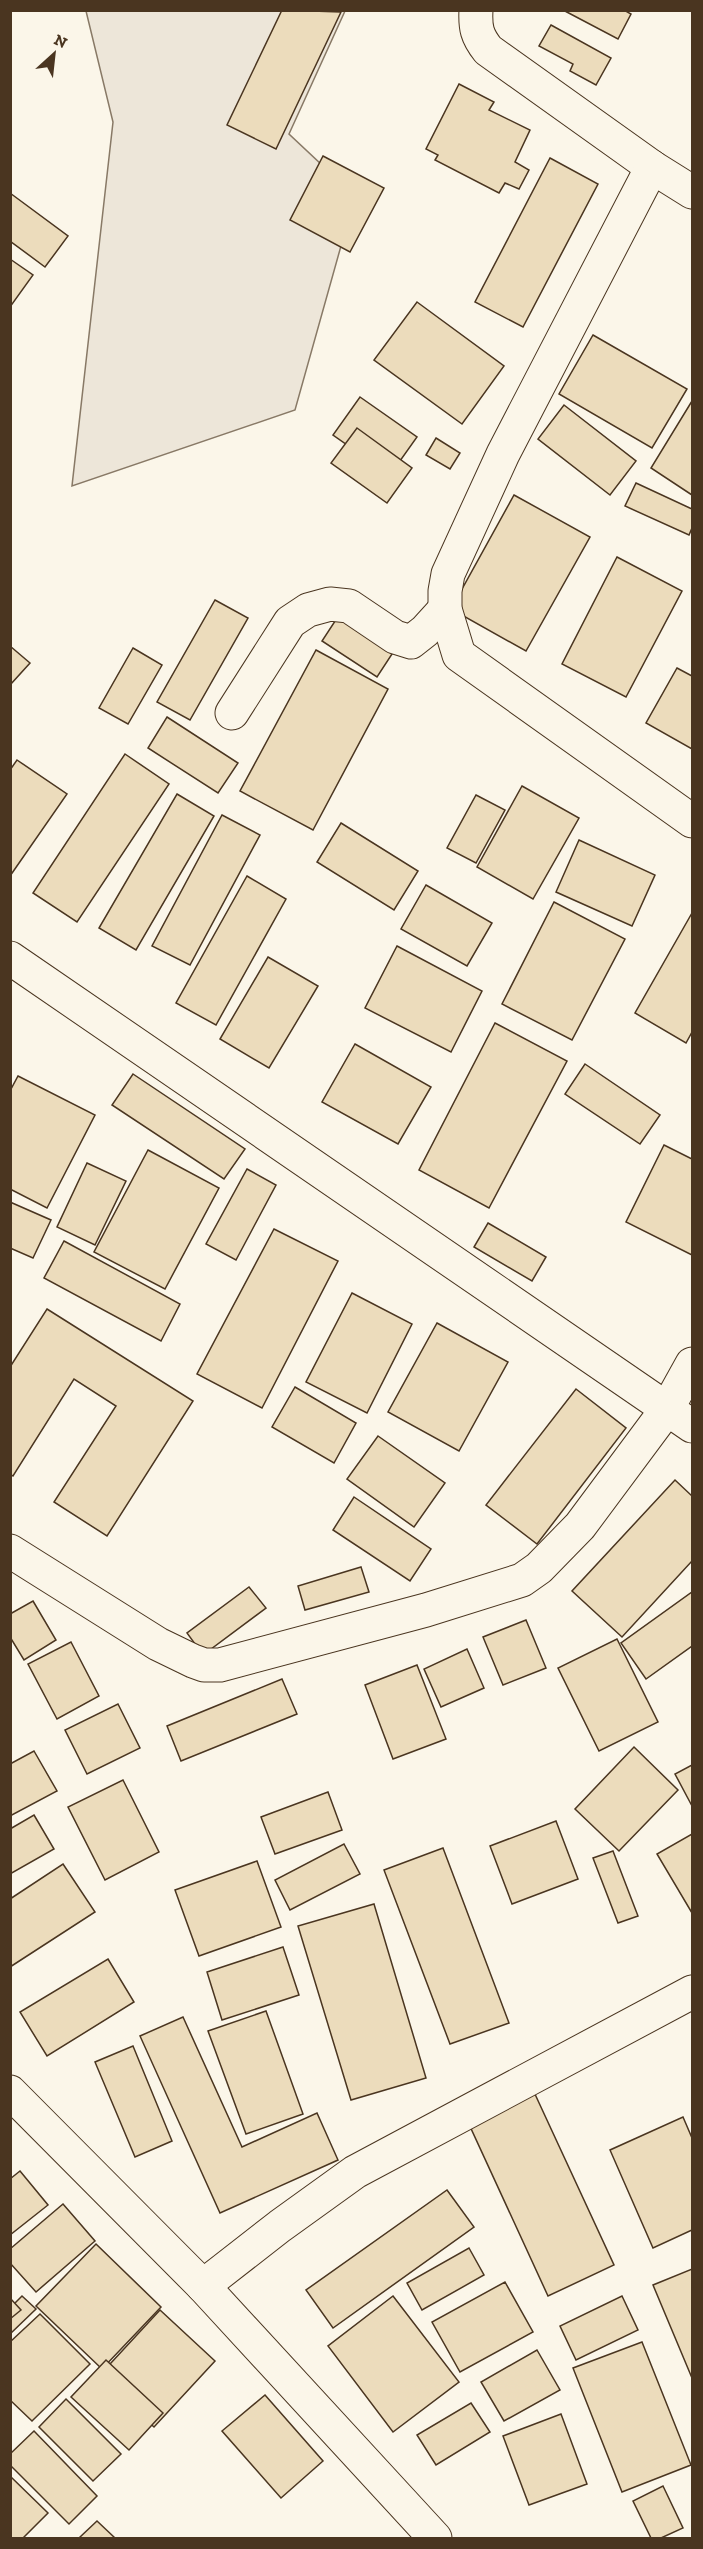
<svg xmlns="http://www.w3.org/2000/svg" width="703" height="2549" viewBox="0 0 703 2549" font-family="'Zilla Slab',serif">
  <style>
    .green { fill: #ede6d9; stroke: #887966; stroke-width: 1.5 }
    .building { fill: #ecdcbc; stroke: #4a3520; stroke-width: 1.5; fill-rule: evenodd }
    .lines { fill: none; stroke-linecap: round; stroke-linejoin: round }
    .street-casing { stroke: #4a3520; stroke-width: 35 }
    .street { stroke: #fbf6e9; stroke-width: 33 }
  </style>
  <rect width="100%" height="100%" fill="#fbf6e9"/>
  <path class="green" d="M 86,11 L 345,11 L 289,134 L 355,196 L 295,410 L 72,486 L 113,122 Z"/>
  <g class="building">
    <path d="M 282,10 L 341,12 L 276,149 L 227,125 Z"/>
    <path d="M 563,10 L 624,10 L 631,14 L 618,39 Z"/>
    <path d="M 551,25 L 611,58 L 596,85 L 570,71 L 573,64 L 539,46 Z"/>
    <path d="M 459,84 L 494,102 L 489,110 L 530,130 L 515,162 L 529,170 L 519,189 L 505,183 L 499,193 L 435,160 L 438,155 L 426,149 Z"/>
    <path d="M 323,156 L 384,188 L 350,252 L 290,220 Z"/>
    <path d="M 550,158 L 598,184 L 523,327 L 475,302 Z"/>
    <path d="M 10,193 L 68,236 L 45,267 L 10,241 Z"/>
    <path d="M 10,259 L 33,275 L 10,307 Z"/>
    <path d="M 417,302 L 504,366 L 462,424 L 374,360 Z"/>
    <path d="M 593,335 L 687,389 L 652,448 L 559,394 Z"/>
    <path d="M 360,397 L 417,437 L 390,475 L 333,435 ZM 359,437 L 378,449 L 374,454 L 356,442 Z"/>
    <path d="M 692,401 L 692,495 L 651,468 Z"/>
    <path d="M 564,405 L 636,461 L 610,495 L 538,439 Z"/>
    <path d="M 357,428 L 412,468 L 387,503 L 331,463 Z"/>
    <path d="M 436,438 L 460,453 L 450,469 L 426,455 Z"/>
    <path d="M 636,483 L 692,509 L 692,528 L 689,535 L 625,506 Z"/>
    <path d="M 514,495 L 590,537 L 526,651 L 451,609 Z"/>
    <path d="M 617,557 L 682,591 L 626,697 L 562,664 Z"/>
    <path d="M 215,600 L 248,618 L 190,720 L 157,702 Z"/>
    <path d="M 339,615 L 394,651 L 377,677 L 322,641 Z"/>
    <path d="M 10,646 L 30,663 L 10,685 Z"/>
    <path d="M 133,648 L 162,665 L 128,724 L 99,708 Z"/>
    <path d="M 316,650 L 388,689 L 313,830 L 240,791 Z"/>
    <path d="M 677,668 L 692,676 L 692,749 L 646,723 Z"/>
    <path d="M 167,717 L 238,763 L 218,793 L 148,748 Z"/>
    <path d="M 125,754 L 169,784 L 77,922 L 33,893 Z"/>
    <path d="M 17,760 L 67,794 L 10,876 L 10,770 Z"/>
    <path d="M 522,786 L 579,818 L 533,899 L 477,867 Z"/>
    <path d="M 177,794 L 214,816 L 136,950 L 99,928 Z"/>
    <path d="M 476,795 L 505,810 L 476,863 L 447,848 Z"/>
    <path d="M 222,815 L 260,835 L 190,965 L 152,946 Z"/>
    <path d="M 341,823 L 418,871 L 394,910 L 317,862 Z"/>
    <path d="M 579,840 L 655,875 L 632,926 L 556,892 Z"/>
    <path d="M 247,876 L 286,899 L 216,1025 L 176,1003 Z"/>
    <path d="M 426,885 L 492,923 L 467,966 L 401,929 Z"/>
    <path d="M 554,902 L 625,939 L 572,1040 L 502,1004 Z"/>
    <path d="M 692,913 L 692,1032 L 686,1043 L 635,1013 Z"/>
    <path d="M 397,946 L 482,991 L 451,1052 L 365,1008 Z"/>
    <path d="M 268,957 L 318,986 L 269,1068 L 220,1039 Z"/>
    <path d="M 495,1023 L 567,1061 L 489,1208 L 419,1170 Z"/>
    <path d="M 355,1044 L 431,1087 L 398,1144 L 322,1102 Z"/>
    <path d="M 585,1064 L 660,1115 L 640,1144 L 565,1094 Z"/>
    <path d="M 133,1074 L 245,1149 L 224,1179 L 112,1105 Z"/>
    <path d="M 18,1076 L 95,1115 L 47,1208 L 10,1189 L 10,1091 Z"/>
    <path d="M 664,1145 L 692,1159 L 692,1255 L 626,1222 Z"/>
    <path d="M 148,1150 L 219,1188 L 165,1289 L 94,1252 Z"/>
    <path d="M 87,1163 L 126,1181 L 95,1245 L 57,1227 Z"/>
    <path d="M 247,1169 L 276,1185 L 236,1260 L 206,1244 Z"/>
    <path d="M 10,1202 L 51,1220 L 33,1258 L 10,1248 Z"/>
    <path d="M 488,1223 L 546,1257 L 532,1281 L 474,1247 Z"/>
    <path d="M 274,1229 L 338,1261 L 262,1408 L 197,1374 Z"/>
    <path d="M 64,1241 L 180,1304 L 161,1341 L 44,1278 Z"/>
    <path d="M 352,1293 L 412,1324 L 367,1413 L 306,1382 Z"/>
    <path d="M 47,1309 L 193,1401 L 107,1536 L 54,1502 L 116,1406 L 74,1379 L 13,1476 L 10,1474 L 10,1367 Z"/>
    <path d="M 437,1323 L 508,1362 L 459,1451 L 388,1412 Z"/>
    <path d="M 295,1387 L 356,1423 L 334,1463 L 272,1427 Z"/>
    <path d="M 576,1389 L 626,1428 L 537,1544 L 486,1505 Z"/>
    <path d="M 378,1436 L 445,1483 L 414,1527 L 347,1479 Z"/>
    <path d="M 675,1480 L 692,1496 L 692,1561 L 622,1637 L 572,1591 Z"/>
    <path d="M 354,1497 L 431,1549 L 410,1581 L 333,1530 Z"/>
    <path d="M 361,1567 L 369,1592 L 305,1610 L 298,1586 Z"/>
    <path d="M 249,1587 L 266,1608 L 203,1655 L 187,1633 Z"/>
    <path d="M 692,1592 L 692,1646 L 646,1679 L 621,1643 Z"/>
    <path d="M 33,1601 L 56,1640 L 24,1660 L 10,1637 L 10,1614 Z"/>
    <path d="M 526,1620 L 546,1668 L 503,1685 L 483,1637 Z"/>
    <path d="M 617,1639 L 658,1722 L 599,1751 L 558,1668 Z"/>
    <path d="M 71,1642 L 99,1696 L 57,1719 L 28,1664 Z"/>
    <path d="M 467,1649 L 484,1688 L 441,1707 L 424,1669 Z"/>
    <path d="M 417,1665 L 446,1739 L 393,1759 L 365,1685 Z"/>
    <path d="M 282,1679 L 297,1714 L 181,1761 L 167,1726 Z"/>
    <path d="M 118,1704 L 140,1748 L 87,1774 L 65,1730 Z"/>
    <path d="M 634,1747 L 678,1790 L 619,1851 L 575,1809 Z"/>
    <path d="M 34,1751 L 57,1791 L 10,1816 L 10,1764 Z"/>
    <path d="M 692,1765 L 692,1806 L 675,1774 Z"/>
    <path d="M 123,1780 L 159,1852 L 105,1880 L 68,1807 Z"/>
    <path d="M 328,1792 L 342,1830 L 275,1854 L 261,1817 Z"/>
    <path d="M 34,1815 L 54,1849 L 10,1874 L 10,1829 Z"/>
    <path d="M 556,1821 L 578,1879 L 512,1904 L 490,1846 Z"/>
    <path d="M 692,1834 L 692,1913 L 657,1854 Z"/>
    <path d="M 344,1844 L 360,1874 L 290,1910 L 275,1880 Z"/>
    <path d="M 443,1848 L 509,2023 L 450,2044 L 384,1870 Z"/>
    <path d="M 613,1851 L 638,1916 L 618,1923 L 593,1858 Z"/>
    <path d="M 257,1861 L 281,1927 L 199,1956 L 175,1890 Z"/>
    <path d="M 63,1864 L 95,1912 L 10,1967 L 10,1899 Z"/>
    <path d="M 374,1904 L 426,2078 L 351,2100 L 298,1926 Z"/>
    <path d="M 283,1947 L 299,1995 L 222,2020 L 207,1972 Z"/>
    <path d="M 108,1959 L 134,2002 L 47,2056 L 20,2012 Z"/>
    <path d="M 266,2011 L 303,2114 L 246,2134 L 208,2031 Z"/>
    <path d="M 183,2017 L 242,2147 L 317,2113 L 338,2160 L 220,2213 L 140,2036 Z"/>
    <path d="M 133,2046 L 172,2141 L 135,2157 L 95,2062 Z"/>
    <path d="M 534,2092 L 614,2265 L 548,2296 L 468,2122 Z"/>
    <path d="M 683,2117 L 692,2138 L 692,2230 L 653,2248 L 610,2150 Z"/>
    <path d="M 20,2171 L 48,2205 L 10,2235 L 10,2179 Z"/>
    <path d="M 447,2190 L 474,2227 L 333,2328 L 306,2290 Z"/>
    <path d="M 63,2204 L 95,2241 L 36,2292 L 10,2263 L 10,2249 Z"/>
    <path d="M 96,2244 L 161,2307 L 102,2369 L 36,2306 Z"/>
    <path d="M 469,2248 L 484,2275 L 422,2310 L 407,2283 Z"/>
    <path d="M 692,2269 L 692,2378 L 653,2285 Z"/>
    <path d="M 505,2282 L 533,2332 L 460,2372 L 432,2322 Z"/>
    <path d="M 22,2296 L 36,2309 L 10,2334 L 10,2308 Z"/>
    <path d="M 393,2296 L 459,2382 L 393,2432 L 328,2346 Z"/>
    <path d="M 622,2296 L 638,2330 L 576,2360 L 560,2326 Z"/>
    <path d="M 10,2298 L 21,2310 L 10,2319 Z"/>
    <path d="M 160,2310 L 215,2361 L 154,2427 L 98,2377 Z"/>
    <path d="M 40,2314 L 90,2364 L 32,2421 L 10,2400 L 10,2342 Z"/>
    <path d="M 642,2342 L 691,2465 L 622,2492 L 573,2368 Z"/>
    <path d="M 537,2350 L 560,2390 L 504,2421 L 481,2382 Z"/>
    <path d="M 106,2360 L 163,2413 L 129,2450 L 71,2397 Z"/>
    <path d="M 265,2395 L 323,2461 L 281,2498 L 222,2431 Z"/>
    <path d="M 66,2399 L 121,2454 L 93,2481 L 39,2427 Z"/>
    <path d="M 471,2403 L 490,2432 L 436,2465 L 417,2435 Z"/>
    <path d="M 561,2414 L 587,2484 L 529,2505 L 503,2436 Z"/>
    <path d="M 34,2431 L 97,2496 L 69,2524 L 10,2465 L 10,2454 Z"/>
    <path d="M 10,2476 L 48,2513 L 23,2538 L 10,2538 Z"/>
    <path d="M 663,2486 L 683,2528 L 661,2538 L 651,2538 L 633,2501 Z"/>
    <path d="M 97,2521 L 115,2538 L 79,2538 Z"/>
  </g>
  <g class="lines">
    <defs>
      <g id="street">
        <path d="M 476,10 C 475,28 477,36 488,50 L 652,167 L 692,192"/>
        <path d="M 652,167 L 503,454 L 448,574 L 445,591 L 445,609 L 459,655 L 692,821"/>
        <path d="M 232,713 L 290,622 L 308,610 L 330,604 L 349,606 L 395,637 L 411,642 L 425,631 L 445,609"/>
        <path d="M 10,958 L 692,1426"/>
        <path d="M 10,1551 L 158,1644 L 193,1661 L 204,1665 L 220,1665 L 426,1610 L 522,1580 L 539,1568 L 580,1526 L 667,1409 L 692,1364"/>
        <path d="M 10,2092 L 203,2286 L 435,2538"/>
        <path d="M 203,2286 L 280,2226 L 355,2172 L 692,1992"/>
      </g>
    </defs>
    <use href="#street" class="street-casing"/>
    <use href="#street" class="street"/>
  </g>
  <rect width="703" height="2549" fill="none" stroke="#4a3520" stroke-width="24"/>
  <g transform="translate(54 54) rotate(27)" stroke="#fbf6e9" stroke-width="4.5" paint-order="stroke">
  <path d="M0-4.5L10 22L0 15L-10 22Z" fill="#4a3520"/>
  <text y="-9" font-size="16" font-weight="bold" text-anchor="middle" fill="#4a3520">N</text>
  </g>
</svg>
